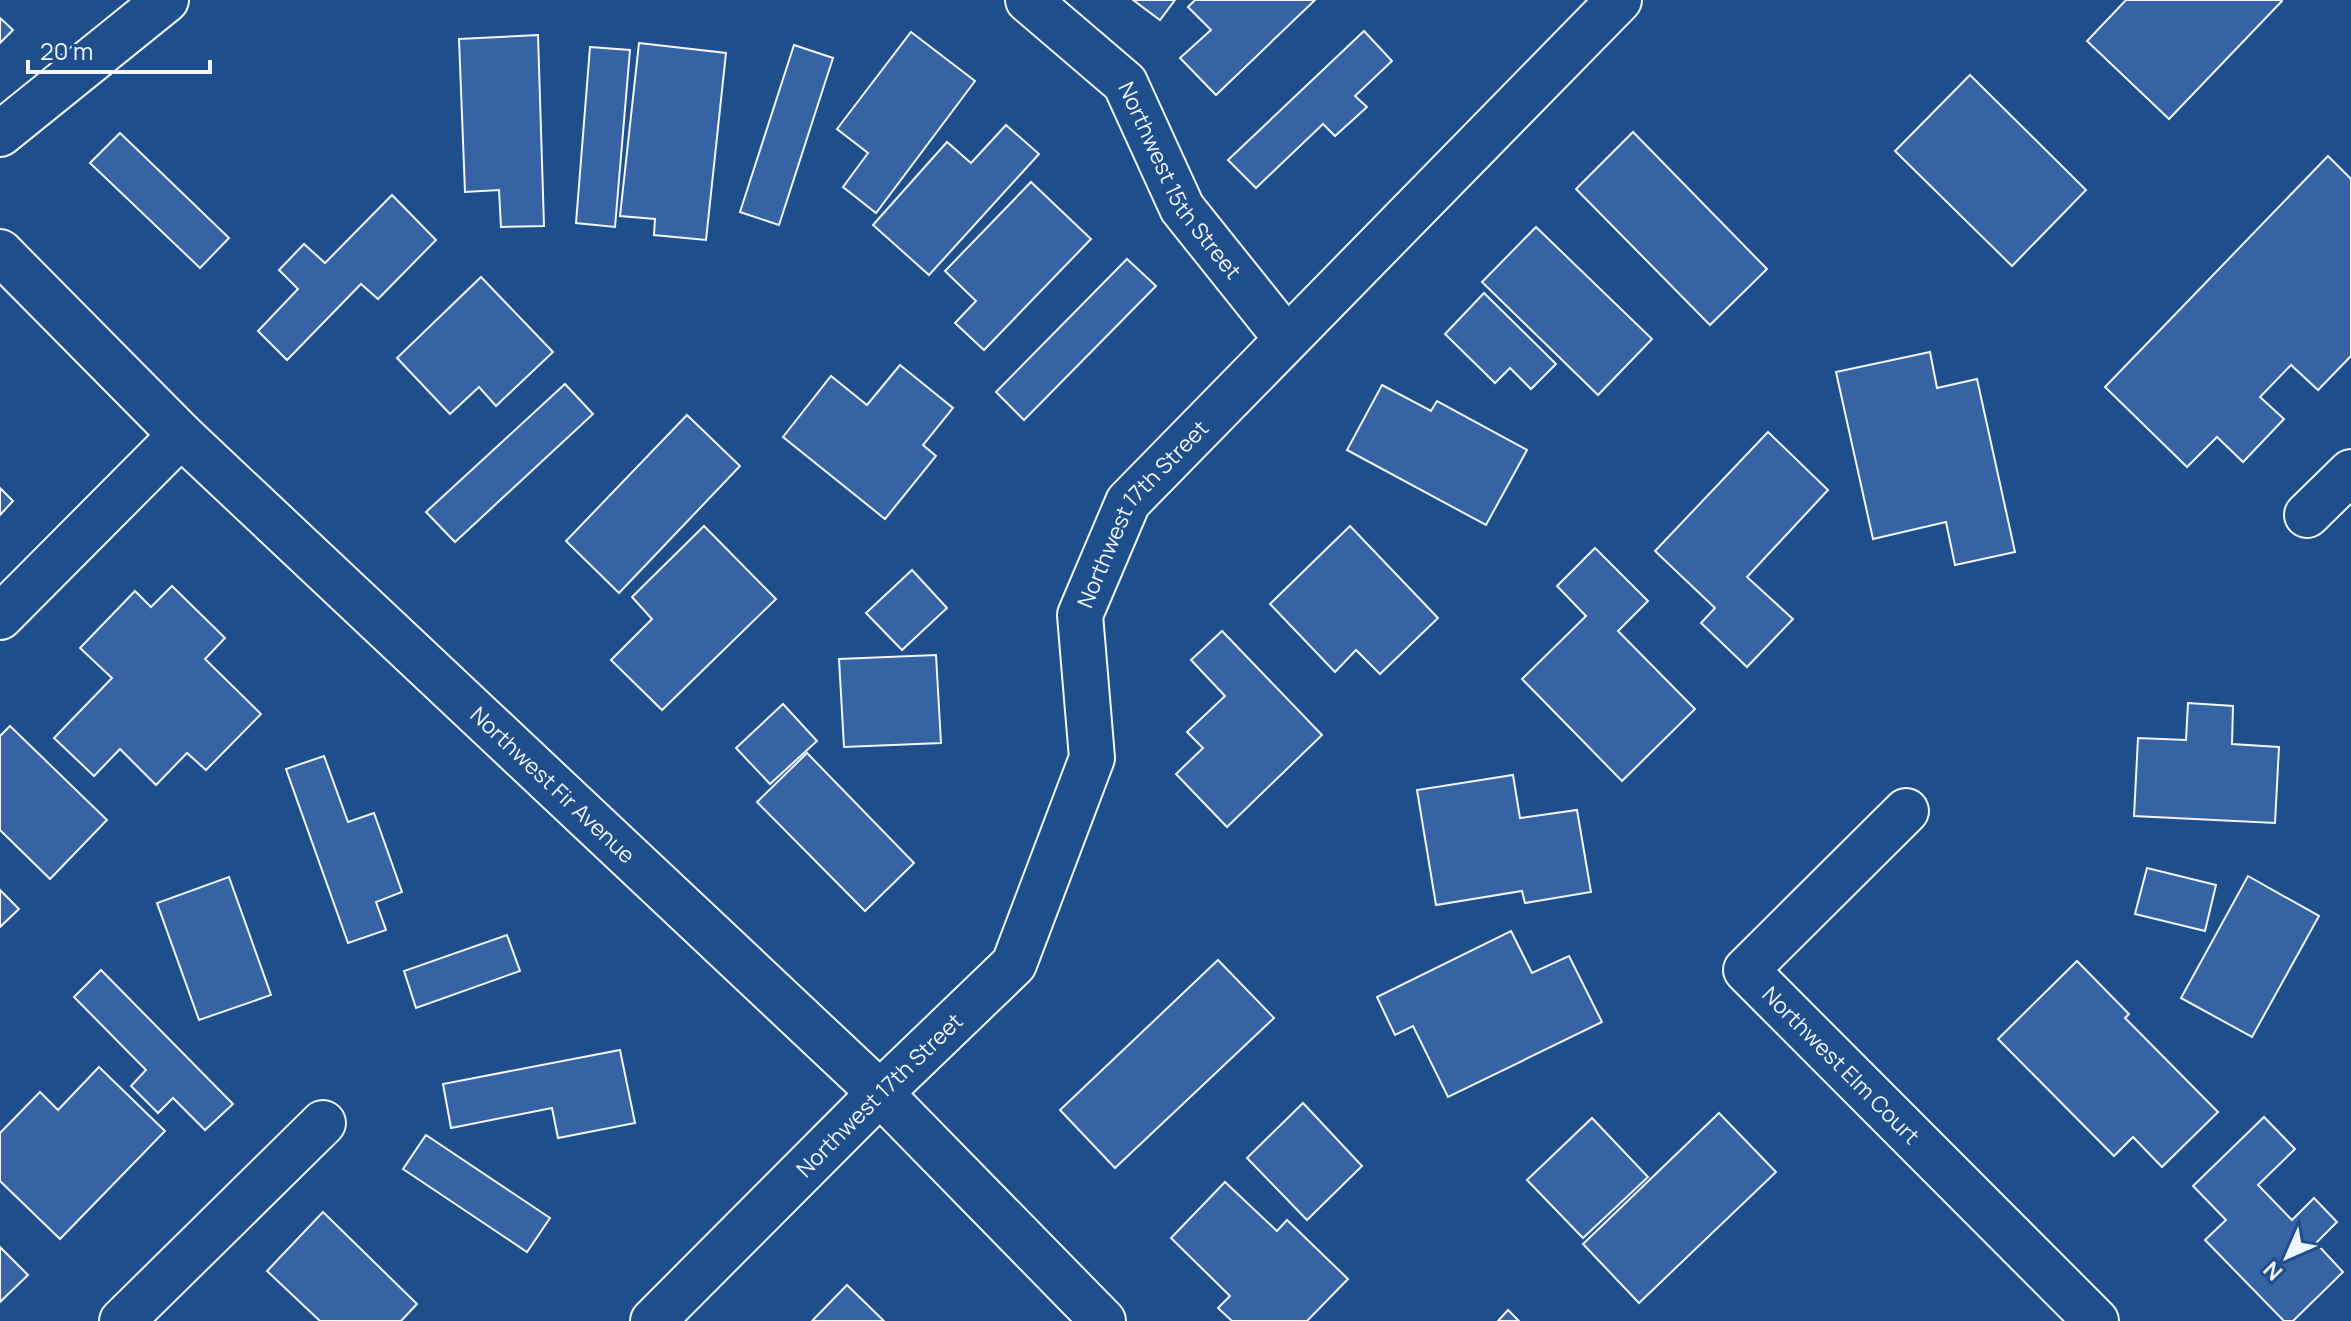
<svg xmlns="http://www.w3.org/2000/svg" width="2351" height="1321" viewBox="0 0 2351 1321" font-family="Manrope,sans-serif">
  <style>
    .building { fill: #3563a3; stroke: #f2f6ff; stroke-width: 2 }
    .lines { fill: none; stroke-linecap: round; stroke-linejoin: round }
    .minor-casing { stroke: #f2f6ff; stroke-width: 48 }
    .minor { stroke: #1f4e8c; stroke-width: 44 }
    .labels { text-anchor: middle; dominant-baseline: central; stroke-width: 6; stroke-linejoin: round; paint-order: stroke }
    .street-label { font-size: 22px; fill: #f2f6ff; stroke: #1f4e8c }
  </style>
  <rect width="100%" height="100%" fill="#1f4e8c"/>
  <g class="building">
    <path d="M 1133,0 L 1175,0 L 1160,20 Z"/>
    <path d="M 1195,0 L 1315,0 L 1216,95 L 1180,58 L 1211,30 L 1188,7 Z"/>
    <path d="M 2126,0 L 2281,0 L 2282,1 L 2169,119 L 2087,41 Z"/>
    <path d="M 0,18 L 13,30 L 0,43 Z"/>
    <path d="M 1364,31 L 1392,61 L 1355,96 L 1367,107 L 1335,136 L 1323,124 L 1256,188 L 1228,160 Z"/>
    <path d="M 911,32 L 975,81 L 876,213 L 843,187 L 868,153 L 837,129 Z"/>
    <path d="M 538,35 L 544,226 L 501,227 L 499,190 L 465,192 L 459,39 Z"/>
    <path d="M 639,43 L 726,53 L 706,240 L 654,235 L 655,219 L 620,216 Z"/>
    <path d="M 794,45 L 833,58 L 779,225 L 740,212 Z"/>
    <path d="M 590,47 L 630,50 L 615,227 L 576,223 Z"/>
    <path d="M 1970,75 L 2086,190 L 2012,266 L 1895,151 Z"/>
    <path d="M 1006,125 L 1039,154 L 929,275 L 873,225 L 947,142 L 971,163 Z"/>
    <path d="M 1633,132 L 1767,269 L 1710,325 L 1576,189 Z"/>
    <path d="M 120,133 L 229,238 L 200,268 L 90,163 Z"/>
    <path d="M 2328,156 L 2351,179 L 2351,356 L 2318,390 L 2291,365 L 2260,397 L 2284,419 L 2243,462 L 2217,437 L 2187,467 L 2105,387 Z"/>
    <path d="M 1031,182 L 1091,239 L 984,350 L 955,323 L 976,301 L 945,271 Z"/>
    <path d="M 392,195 L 436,240 L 378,299 L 361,284 L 287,360 L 258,331 L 298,289 L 279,270 L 304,244 L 325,263 Z"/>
    <path d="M 1536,227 L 1652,339 L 1598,395 L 1482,282 Z"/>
    <path d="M 1127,259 L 1156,286 L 1024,420 L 996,392 Z"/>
    <path d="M 481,277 L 553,352 L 496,406 L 479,387 L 450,414 L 397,358 Z"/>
    <path d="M 1484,293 L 1556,364 L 1531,389 L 1510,368 L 1495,383 L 1445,334 Z"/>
    <path d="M 1930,352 L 1937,388 L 1977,379 L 2015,552 L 1955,565 L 1946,522 L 1873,539 L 1836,372 Z"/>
    <path d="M 900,365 L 953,408 L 923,445 L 936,456 L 885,519 L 783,437 L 831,376 L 867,405 Z"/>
    <path d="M 565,384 L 593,414 L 455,542 L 426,512 Z"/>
    <path d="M 1382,385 L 1431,411 L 1437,401 L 1527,450 L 1486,525 L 1347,450 Z"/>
    <path d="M 687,415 L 740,466 L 619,593 L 566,541 Z"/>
    <path d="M 1768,432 L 1828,490 L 1747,577 L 1793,619 L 1747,667 L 1701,623 L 1715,608 L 1655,551 Z"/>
    <path d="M 0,488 L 13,501 L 0,515 Z"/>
    <path d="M 704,526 L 776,599 L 662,710 L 611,660 L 652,619 L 632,597 Z"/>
    <path d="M 1350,526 L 1438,618 L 1380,674 L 1356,650 L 1335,672 L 1270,604 Z"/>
    <path d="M 1595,548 L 1648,601 L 1618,631 L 1695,709 L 1622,781 L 1522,679 L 1586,616 L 1557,586 Z"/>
    <path d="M 912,570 L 947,608 L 902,650 L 866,613 Z"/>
    <path d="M 172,586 L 225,638 L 205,659 L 261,714 L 206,770 L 187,753 L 156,785 L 120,749 L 94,776 L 54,738 L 112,678 L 80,648 L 135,591 L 151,607 Z"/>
    <path d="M 1222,631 L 1322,735 L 1227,827 L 1176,774 L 1203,748 L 1187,732 L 1225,696 L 1191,660 Z"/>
    <path d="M 936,655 L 941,743 L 844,747 L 839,659 Z"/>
    <path d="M 2188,703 L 2233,706 L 2232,744 L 2279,747 L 2275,823 L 2134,816 L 2138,738 L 2186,740 Z"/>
    <path d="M 783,704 L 817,741 L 770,784 L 736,748 Z"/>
    <path d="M 10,726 L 107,820 L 50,879 L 0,830 L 0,736 Z"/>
    <path d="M 807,753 L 914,863 L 865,911 L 757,802 Z"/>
    <path d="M 324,756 L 348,822 L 374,813 L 402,892 L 376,902 L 386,930 L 348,943 L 286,769 Z"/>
    <path d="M 1513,775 L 1520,818 L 1577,810 L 1591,892 L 1525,903 L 1522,891 L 1436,905 L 1417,790 Z"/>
    <path d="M 2147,868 L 2216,885 L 2205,931 L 2135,914 Z"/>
    <path d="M 2248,876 L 2319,916 L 2252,1037 L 2181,998 Z"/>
    <path d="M 229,877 L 271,995 L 199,1020 L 157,903 Z"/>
    <path d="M 0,890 L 19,909 L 0,927 Z"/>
    <path d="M 1511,931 L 1532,973 L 1569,956 L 1602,1022 L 1448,1097 L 1413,1026 L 1395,1035 L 1377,997 Z"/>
    <path d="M 507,935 L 520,971 L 416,1008 L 404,971 Z"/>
    <path d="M 1218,960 L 1274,1018 L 1115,1168 L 1060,1110 Z"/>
    <path d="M 2077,961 L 2129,1014 L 2125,1018 L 2218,1112 L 2162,1167 L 2133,1137 L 2114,1156 L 1998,1039 Z"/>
    <path d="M 101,970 L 233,1104 L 205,1130 L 173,1098 L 158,1113 L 131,1086 L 146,1070 L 74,997 Z"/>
    <path d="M 620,1050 L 635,1123 L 558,1138 L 552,1108 L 451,1128 L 443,1084 Z"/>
    <path d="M 99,1067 L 165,1131 L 60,1239 L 0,1181 L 0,1133 L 40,1092 L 58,1110 Z"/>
    <path d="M 1303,1103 L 1362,1166 L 1307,1220 L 1247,1158 Z"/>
    <path d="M 1719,1113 L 1776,1172 L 1639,1303 L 1583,1244 Z"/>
    <path d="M 2264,1117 L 2295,1149 L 2258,1185 L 2292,1220 L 2314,1198 L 2337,1222 L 2316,1243 L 2343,1272 L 2293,1321 L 2284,1321 L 2205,1240 L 2226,1220 L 2193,1186 Z"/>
    <path d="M 1592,1118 L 1648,1177 L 1583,1238 L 1527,1180 Z"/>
    <path d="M 426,1135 L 550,1218 L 527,1252 L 403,1169 Z"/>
    <path d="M 1225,1182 L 1277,1231 L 1287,1220 L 1348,1279 L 1307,1321 L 1232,1321 L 1218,1308 L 1230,1296 L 1171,1238 Z"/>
    <path d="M 323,1212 L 417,1304 L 401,1321 L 320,1321 L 267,1271 Z"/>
    <path d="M 0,1247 L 28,1275 L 0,1302 Z"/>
    <path d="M 847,1285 L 884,1321 L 812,1321 Z"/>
    <path d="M 1508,1310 L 1519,1321 L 1498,1321 Z"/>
  </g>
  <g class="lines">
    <defs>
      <g id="minor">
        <path id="s1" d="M 1028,0 L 1125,83 L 1182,208 L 1286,338"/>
        <path d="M 0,134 L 166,0"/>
        <path id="s2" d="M 0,252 L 181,435 L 880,1093 L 1103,1321"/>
        <path d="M 2307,515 L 2351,472"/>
        <path d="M 0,617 L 181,435"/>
        <path id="s3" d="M 1906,811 L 1746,970 L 2096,1321"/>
        <path d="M 122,1321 L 323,1123"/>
        <path id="s4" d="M 653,1321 L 880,1093 L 1014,964 L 1092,758 L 1080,615 L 1128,502 L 1619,0"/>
      </g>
    </defs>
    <use href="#minor" class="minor-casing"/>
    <use href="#minor" class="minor"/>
  </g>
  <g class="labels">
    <g class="street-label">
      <text stroke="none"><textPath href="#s1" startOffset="240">Northwest 15th Street</textPath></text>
      <text stroke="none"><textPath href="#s4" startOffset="992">Northwest 17th Street</textPath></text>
      <text stroke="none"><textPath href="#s2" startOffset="768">Northwest Fir Avenue</textPath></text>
      <text stroke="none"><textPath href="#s3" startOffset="360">Northwest Elm Court</textPath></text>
      <text stroke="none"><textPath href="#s4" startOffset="320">Northwest 17th Street</textPath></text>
    </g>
  </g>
  <g transform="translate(2287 1257) rotate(225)" stroke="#1f4e8c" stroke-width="6" paint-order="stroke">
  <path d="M0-6L14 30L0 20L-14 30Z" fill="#f2f6ff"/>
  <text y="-12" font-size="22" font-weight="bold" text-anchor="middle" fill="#f2f6ff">N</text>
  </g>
  <path d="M28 60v12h182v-12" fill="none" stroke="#f2f6ff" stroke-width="4"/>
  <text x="40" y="60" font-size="24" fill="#f2f6ff" stroke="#1f4e8c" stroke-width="6" paint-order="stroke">20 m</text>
</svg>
